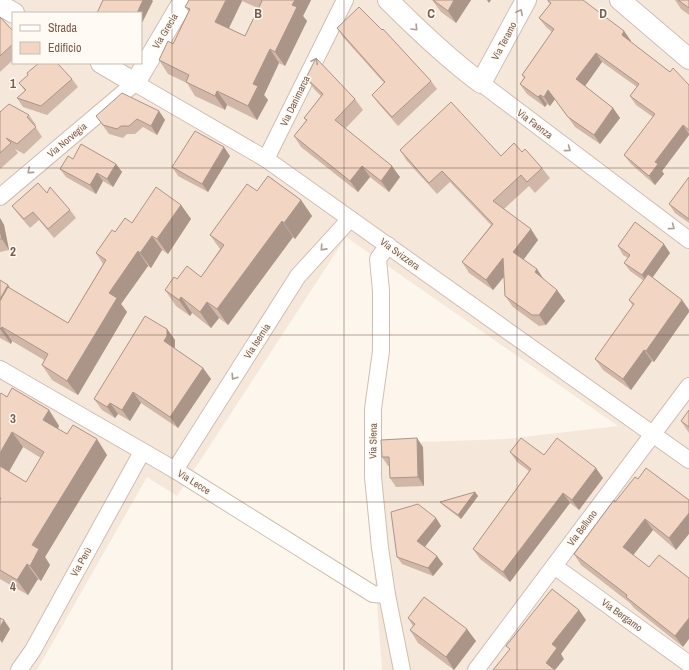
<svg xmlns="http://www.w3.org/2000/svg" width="689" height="670" viewBox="0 0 689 670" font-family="'Archivo Narrow',sans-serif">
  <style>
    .residential { fill: #f5e8da; fill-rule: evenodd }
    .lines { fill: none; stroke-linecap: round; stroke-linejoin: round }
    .minor-casing { stroke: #d1beb0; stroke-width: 18 }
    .tertiary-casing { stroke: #d1beb0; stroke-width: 22 }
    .minor { stroke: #fff; stroke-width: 16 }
    .tertiary { stroke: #fff; stroke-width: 20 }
    .wall { fill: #d1b7a8; fill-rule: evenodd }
    .shaded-wall { fill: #aa9588 }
    .building { fill: #f3d5c3; stroke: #aa9588 }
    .oneway { stroke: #af9d94 }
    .grid { fill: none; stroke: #7a5c4d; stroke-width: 1; stroke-opacity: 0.55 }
    .labels { text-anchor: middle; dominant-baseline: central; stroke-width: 3; stroke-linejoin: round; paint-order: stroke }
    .street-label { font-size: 10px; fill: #7a5c4d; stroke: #fffaf3 }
    .grid-label { font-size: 13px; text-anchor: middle; font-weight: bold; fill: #7a5c4d; stroke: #fffaf3; stroke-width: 3; stroke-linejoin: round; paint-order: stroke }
  </style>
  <rect width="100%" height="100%" fill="#fdf6ec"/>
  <path class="residential" d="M 0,0 L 689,0 L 689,670 L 382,670 L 365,444 L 506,439 L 618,426 L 346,237 L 177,496 L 147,477 L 37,670 L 0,670 ZM 13,13 L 141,13 L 141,63 L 13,63 Z"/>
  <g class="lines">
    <defs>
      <g id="minor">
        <path d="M 481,83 L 689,240"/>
        <path d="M 266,159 L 345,0"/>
        <path d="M 0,197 L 135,83 L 266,159 L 689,460"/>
        <path d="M 388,245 L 378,259 L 381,291 L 381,351 L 373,409 L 373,477 L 380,548 L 387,595 L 402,670"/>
        <path d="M 0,369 L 175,470 L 373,594 L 387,595"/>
        <path d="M 175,470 L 298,276 L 350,219"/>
        <path d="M 554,566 L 689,664"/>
        <path d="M 19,670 L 33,650 L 142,452"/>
        <path d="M 476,670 L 689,386"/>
      </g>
      <g id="tertiary">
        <path d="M 388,0 C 418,30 447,58 481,83 L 526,0"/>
        <path d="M 620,0 L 689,59"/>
        <path d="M 0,5 L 14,13"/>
        <path d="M 101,63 L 135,83 L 184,0"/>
      </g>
    </defs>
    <use href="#minor" class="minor-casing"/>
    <use href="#tertiary" class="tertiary-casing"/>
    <use href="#minor" class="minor"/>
    <use href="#tertiary" class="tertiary"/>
  </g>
  <g class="wall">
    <path d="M 189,0 L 311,0 L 303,16 L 307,21 L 285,66 L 279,63 L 264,95 L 268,100 L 257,120 L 227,105 L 225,110 L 195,96 L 187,83 L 168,74 L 159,60 L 173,44 L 189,12 L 185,7 ZM 242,1 L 258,8 L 245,36 L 229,28 Z"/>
    <path d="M 432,0 L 471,0 L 456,23 L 441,12 Z"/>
    <path d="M 675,0 L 689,0 L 689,15 L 681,9 Z"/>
    <path d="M 548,1 L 624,31 L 631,41 L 630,42 L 670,72 L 689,85 L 689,135 L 662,171 L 664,174 L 655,185 L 631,164 L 624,155 L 653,117 L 636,105 L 630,96 L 637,87 L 602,62 L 585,86 L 613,108 L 620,118 L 600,144 L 575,127 L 555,99 L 550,106 L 547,104 L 545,107 L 527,94 L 520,84 L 524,78 L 522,75 L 552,32 L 546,27 L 539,18 L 550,4 Z"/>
    <path d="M 0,17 L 13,31 L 13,60 L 0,72 Z"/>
    <path d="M 337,28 L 431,81 L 437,89 L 398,126 L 378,103 L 372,95 L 384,83 L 343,37 Z"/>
    <path d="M 306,78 L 355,99 L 363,110 L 345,129 L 400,177 L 389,192 L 370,177 L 358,192 L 301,147 L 294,136 L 306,121 L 304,118 L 321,96 L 314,89 Z"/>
    <path d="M 72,79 L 78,87 L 47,115 L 23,107 L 17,98 L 25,91 L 19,83 Z"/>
    <path d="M 159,111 L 165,120 L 157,135 L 143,127 L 135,134 L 127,134 L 123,138 L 109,134 L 96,116 Z"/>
    <path d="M 0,112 L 29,115 L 36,125 L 35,126 L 42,137 L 24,154 L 15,149 L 18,153 L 0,169 Z"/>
    <path d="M 400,150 L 501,156 L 522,152 L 542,168 L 550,178 L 535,193 L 529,186 L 504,209 L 538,240 L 523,260 L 537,269 L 544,280 L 557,290 L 565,301 L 546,325 L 539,326 L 513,307 L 505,296 L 504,277 L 493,290 L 469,273 L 462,262 L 491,225 L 450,182 L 437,194 L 407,161 Z"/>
    <path d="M 230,156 L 208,192 L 178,176 L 172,167 Z"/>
    <path d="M 73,159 L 116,164 L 122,172 L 113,187 L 103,181 L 96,194 L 66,177 L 60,169 Z"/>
    <path d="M 689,177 L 689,223 L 675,213 L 669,204 Z"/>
    <path d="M 257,191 L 301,200 L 312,216 L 295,239 L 293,237 L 228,325 L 219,318 L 211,328 L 192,313 L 190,316 L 176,306 L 165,290 L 177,279 L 201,277 L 220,249 L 210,235 Z"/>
    <path d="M 47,193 L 70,210 L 76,218 L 54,238 L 39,220 L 30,228 L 18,214 L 12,206 Z"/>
    <path d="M 181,205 L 191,219 L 168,254 L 162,250 L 151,268 L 148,266 L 121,304 L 127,312 L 78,395 L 52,380 L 42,365 L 44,360 L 12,341 L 11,344 L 0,338 L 0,280 L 10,289 L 68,323 L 103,264 L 96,253 L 115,232 L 132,223 Z"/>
    <path d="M 0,218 L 4,225 L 9,250 L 0,252 Z"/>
    <path d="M 618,246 L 670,253 L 652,277 L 682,300 L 689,310 L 689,312 L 654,362 L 652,361 L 631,390 L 603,370 L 595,359 L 633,306 L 629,300 L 644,281 L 630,271 L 624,263 L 628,258 L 623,255 Z"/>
    <path d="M 167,329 L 175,340 L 175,347 L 174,348 L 203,368 L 211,379 L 178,428 L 141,403 L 130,421 L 118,414 L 115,418 L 102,410 L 94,399 Z"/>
    <path d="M 0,394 L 49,410 L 59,426 L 58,429 L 67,434 L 107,455 L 45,557 L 50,565 L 41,581 L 38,579 L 28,595 L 0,579 ZM 23,447 L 41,458 L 26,482 L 9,472 Z"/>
    <path d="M 689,410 L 689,433 L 681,421 Z"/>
    <path d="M 423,447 L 424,486 L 396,487 L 390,478 L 389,466 L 388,466 L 382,457 Z"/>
    <path d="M 510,452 L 603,478 L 579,510 L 570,503 L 510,582 L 480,559 L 473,549 L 529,471 L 517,462 Z"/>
    <path d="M 638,479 L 676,550 L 653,530 L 633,555 L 683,647 L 634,608 L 630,603 L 581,565 L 574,554 L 615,502 Z"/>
    <path d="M 475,492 L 478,496 L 461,519 L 444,506 L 440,502 Z"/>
    <path d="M 436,518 L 441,526 L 425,547 L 443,564 L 433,576 L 402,564 L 397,557 Z"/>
    <path d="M 408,618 L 476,641 L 454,670 L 418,643 L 410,630 L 413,626 Z"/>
  </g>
  <g class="shaded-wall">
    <path d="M 143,0 L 152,0 L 153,1 L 141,25 L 141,13 L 137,13 Z"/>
    <path d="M 226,0 L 241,0 L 242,1 L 225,36 L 215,22 Z"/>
    <path d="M 295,0 L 311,0 L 303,16 L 307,21 L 285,66 L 275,52 L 292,5 Z"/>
    <path d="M 454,0 L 471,0 L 456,23 L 448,11 Z"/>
    <path d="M 487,0 L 491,0 L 489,3 Z"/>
    <path d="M 624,31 L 631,41 L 628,44 L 622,35 Z"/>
    <path d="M 270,49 L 279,63 L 264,95 L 268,100 L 257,120 L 248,106 L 253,84 Z"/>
    <path d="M 596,53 L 602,62 L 583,89 L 576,79 Z"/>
    <path d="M 548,90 L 555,99 L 550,106 L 544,97 Z"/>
    <path d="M 217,91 L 227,105 L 225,110 L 215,96 Z"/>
    <path d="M 540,95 L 547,104 L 545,107 L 538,97 Z"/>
    <path d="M 613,108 L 620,118 L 600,144 L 594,135 Z"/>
    <path d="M 159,111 L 165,120 L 157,135 L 151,126 Z"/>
    <path d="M 683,125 L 689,134 L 689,135 L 662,171 L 664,174 L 655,185 L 649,176 L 655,162 Z"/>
    <path d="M 224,147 L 230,156 L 208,192 L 202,184 Z"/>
    <path d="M 116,164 L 122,172 L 113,187 L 107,179 Z"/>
    <path d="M 362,166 L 370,177 L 358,192 L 350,181 Z"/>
    <path d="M 392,166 L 400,177 L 389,192 L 381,181 Z"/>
    <path d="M 97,173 L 103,181 L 96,194 L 90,185 Z"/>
    <path d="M 301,200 L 312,216 L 295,239 L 284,223 Z"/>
    <path d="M 181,205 L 191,219 L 168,254 L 157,239 Z"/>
    <path d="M 0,218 L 4,225 L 9,250 L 2,239 L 0,230 Z"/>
    <path d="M 282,221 L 293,237 L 228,325 L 217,309 Z"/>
    <path d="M 531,229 L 538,240 L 521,263 L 513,252 Z"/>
    <path d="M 152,236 L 162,250 L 151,268 L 140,253 Z"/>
    <path d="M 664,244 L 670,253 L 648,284 L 642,275 Z"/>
    <path d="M 138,251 L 148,266 L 121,304 L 127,312 L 78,395 L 67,381 L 109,293 Z"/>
    <path d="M 503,258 L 510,269 L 493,290 L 486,280 Z"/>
    <path d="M 537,269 L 544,280 L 535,272 Z"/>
    <path d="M 8,285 L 16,296 L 8,310 L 0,299 Z"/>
    <path d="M 557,290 L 565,301 L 546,325 L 539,315 Z"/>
    <path d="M 181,297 L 192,313 L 190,316 L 179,300 Z"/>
    <path d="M 682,300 L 689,310 L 689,312 L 654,362 L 646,351 Z"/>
    <path d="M 207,302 L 219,318 L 211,328 L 200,312 Z"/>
    <path d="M 2,327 L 12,341 L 11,344 L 0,329 Z"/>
    <path d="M 167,329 L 175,340 L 175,347 L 172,352 L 164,341 Z"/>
    <path d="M 644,350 L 652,361 L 631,390 L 623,379 Z"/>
    <path d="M 203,368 L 211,379 L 178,428 L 170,417 Z"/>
    <path d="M 133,392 L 141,403 L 130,421 L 122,410 Z"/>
    <path d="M 110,403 L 118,414 L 115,418 L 107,407 Z"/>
    <path d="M 49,410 L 59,426 L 54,435 L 43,420 Z"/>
    <path d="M 12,432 L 23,447 L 5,478 L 0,471 L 0,453 Z"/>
    <path d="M 417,438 L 423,447 L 424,486 L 418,477 Z"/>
    <path d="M 97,439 L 107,455 L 45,557 L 50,565 L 41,581 L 30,566 L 32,545 Z"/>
    <path d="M 596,468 L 603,478 L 579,510 L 572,500 Z"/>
    <path d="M 475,492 L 478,496 L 461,519 L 458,515 Z"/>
    <path d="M 563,493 L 570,503 L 510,582 L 503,572 Z"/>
    <path d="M 689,513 L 689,534 L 676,550 L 669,538 Z"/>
    <path d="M 436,518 L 441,526 L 423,549 L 417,541 Z"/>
    <path d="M 645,519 L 653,530 L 631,558 L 623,547 Z"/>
    <path d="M 437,556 L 443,564 L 433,576 L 428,568 Z"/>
    <path d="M 27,564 L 38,579 L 28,595 L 17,580 Z"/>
    <path d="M 579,610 L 586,620 L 561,654 L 564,659 L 555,670 L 546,663 L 552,644 Z"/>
    <path d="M 689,618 L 689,639 L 683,647 L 675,636 Z"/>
    <path d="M 4,620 L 10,629 L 2,643 L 0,640 L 0,627 Z"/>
    <path d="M 467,629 L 476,641 L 454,670 L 446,657 Z"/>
  </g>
  <g class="building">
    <path d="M 103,0 L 143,0 L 137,13 L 97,13 Z"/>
    <path d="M 189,0 L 226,0 L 215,22 L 245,36 L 262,1 L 261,0 L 295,0 L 292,5 L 297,7 L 275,52 L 270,49 L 253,84 L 258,86 L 248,106 L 217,91 L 215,96 L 186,82 L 189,75 L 159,60 L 168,41 L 173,44 L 190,9 L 185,7 Z"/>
    <path d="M 433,0 L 454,0 L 448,11 Z"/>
    <path d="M 548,0 L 583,0 L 624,31 L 622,35 L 670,72 L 673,68 L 689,85 L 689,130 L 683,125 L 655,162 L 658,164 L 649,176 L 624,155 L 655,114 L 630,96 L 639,84 L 596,53 L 576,79 L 613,108 L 594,135 L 568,117 L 548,90 L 544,97 L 540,95 L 538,97 L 520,84 L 525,77 L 522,75 L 554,29 L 539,18 L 551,3 L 548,1 Z"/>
    <path d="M 678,0 L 689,0 L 689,8 Z"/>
    <path d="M 359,7 L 382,30 L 383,29 L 431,81 L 392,117 L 372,95 L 385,82 L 337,28 Z"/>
    <path d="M 0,17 L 13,31 L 13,44 L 0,56 Z"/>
    <path d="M 316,58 L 355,99 L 335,120 L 392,166 L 381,181 L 362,166 L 350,181 L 294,136 L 307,120 L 304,118 L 323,94 L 306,78 Z"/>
    <path d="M 39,63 L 57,63 L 72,79 L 41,106 L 17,98 L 26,90 L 19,83 L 28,75 L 27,73 Z"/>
    <path d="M 122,93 L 159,111 L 151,126 L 137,119 L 129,126 L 121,126 L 117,129 L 103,125 L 96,116 Z"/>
    <path d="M 451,102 L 501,156 L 514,143 L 522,152 L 525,149 L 542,168 L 527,182 L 521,175 L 493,201 L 531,229 L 513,252 L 537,269 L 535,272 L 557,290 L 539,315 L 532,315 L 505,296 L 503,258 L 486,280 L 462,262 L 493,224 L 442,171 L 429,183 L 400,150 Z"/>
    <path d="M 9,104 L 29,115 L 27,117 L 36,127 L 17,144 L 6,138 L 11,143 L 0,153 L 0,112 Z"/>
    <path d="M 195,131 L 224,147 L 202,184 L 172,167 Z"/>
    <path d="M 81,144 L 116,164 L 107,179 L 97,173 L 90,185 L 60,169 L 68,156 L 73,159 Z"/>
    <path d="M 268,176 L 301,200 L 284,223 L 282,221 L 217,309 L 207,302 L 200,312 L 181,297 L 179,300 L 165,290 L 174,277 L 177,279 L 187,266 L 201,277 L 224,245 L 210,235 L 247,184 L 257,191 Z"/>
    <path d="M 689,177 L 689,219 L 669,204 Z"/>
    <path d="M 38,183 L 47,193 L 50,187 L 70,210 L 48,229 L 33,212 L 24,219 L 12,206 Z"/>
    <path d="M 156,187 L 181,205 L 157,239 L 152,236 L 140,253 L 138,251 L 109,293 L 117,298 L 67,381 L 42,365 L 48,354 L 2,327 L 0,329 L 0,301 L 8,287 L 68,323 L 106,260 L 96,253 L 112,230 L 115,232 L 125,218 L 132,223 Z"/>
    <path d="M 635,222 L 664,244 L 642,275 L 624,263 L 630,255 L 618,246 Z"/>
    <path d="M 0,230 L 2,239 L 0,239 Z"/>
    <path d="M 648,274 L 682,300 L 646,351 L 644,350 L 623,379 L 595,359 L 634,304 L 629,300 Z"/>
    <path d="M 0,280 L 8,285 L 0,299 Z"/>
    <path d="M 145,316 L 167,329 L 167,336 L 164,341 L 203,368 L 170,417 L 133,392 L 122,410 L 110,403 L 107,407 L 94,399 Z"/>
    <path d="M 12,388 L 49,410 L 43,420 L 67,434 L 73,425 L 97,439 L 32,545 L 39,549 L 30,566 L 27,564 L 17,580 L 0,570 L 0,500 L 1,498 L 0,498 L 0,466 L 26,482 L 44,452 L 12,432 L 0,453 L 0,394 L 1,393 L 7,397 Z"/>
    <path d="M 689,410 L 689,427 L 681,421 Z"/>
    <path d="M 417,438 L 418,477 L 390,478 L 389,457 L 382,457 L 381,440 Z"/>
    <path d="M 521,438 L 544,455 L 557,438 L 596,468 L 572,500 L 563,493 L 503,572 L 473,549 L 531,469 L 510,452 Z"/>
    <path d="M 646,468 L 689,500 L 689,513 L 669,538 L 645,519 L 623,547 L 649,567 L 659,555 L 689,578 L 689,618 L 675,636 L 626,597 L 627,595 L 574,554 L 614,500 L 615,502 L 635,477 L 638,479 Z"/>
    <path d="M 475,492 L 458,515 L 440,502 Z"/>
    <path d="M 418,504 L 436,518 L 417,541 L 437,556 L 428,568 L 397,557 L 391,512 Z"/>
    <path d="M 552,589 L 579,610 L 552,644 L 557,648 L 546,663 L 555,670 L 493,670 L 510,649 L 506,646 Z"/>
    <path d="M 424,597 L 467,629 L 446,657 L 410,630 L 415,624 L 408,618 Z"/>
    <path d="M 0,618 L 4,620 L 0,627 Z"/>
  </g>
  <defs><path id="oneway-chevron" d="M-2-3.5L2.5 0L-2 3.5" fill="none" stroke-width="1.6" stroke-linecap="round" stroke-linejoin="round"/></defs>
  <g class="oneway">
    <use href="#oneway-chevron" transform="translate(520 12) rotate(-62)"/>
    <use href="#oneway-chevron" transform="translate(415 28) rotate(46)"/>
    <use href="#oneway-chevron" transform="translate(315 61) rotate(-64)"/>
    <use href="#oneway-chevron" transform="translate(568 149) rotate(37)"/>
    <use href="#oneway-chevron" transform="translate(30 171) rotate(140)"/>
    <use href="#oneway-chevron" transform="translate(672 227) rotate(37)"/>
    <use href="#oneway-chevron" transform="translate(323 248) rotate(132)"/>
    <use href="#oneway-chevron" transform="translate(234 377) rotate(123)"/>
  </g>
  <path class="grid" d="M 172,0 L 172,670M 344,0 L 344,670M 517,0 L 517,670M 0,168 L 689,168M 0,335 L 689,335M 0,502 L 689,502"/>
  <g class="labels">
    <g class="street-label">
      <text transform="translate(165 31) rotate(-59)">Via Grecia</text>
      <text transform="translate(504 41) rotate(-62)">Via Teramo</text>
      <text transform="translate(295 101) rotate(-64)">Via Danimarca</text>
      <text transform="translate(535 124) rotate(37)">Via Faenza</text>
      <text transform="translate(67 140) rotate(-40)">Via Norvegia</text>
      <text transform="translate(400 254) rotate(36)">Via Svizzera</text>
      <text transform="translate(257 341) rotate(-57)">Via Isernia</text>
      <text transform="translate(373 441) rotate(-89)">Via Siena</text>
      <text transform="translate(194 482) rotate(32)">Via Lecce</text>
      <text transform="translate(582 528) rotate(-53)">Via Belluno</text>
      <text transform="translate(81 562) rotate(-61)">Via Perù</text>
      <text transform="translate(622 615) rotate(36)">Via Bergamo</text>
    </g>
  </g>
  <g class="grid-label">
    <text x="258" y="18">B</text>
    <text x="431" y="18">C</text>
    <text x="603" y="18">D</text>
    <text x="13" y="88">1</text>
    <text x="13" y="256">2</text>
    <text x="13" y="423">3</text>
    <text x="13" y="591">4</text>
  </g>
  <rect x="12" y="12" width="130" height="52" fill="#fffaf3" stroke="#cabbb1"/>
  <rect x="20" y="25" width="20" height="6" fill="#ffffff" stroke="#cabbb1"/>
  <text x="48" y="32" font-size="12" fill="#7a5c4d">Strada</text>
  <rect x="20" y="42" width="20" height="12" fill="#f3d5c3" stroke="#cabbb1"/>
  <text x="48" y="52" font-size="12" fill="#7a5c4d">Edificio</text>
</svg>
